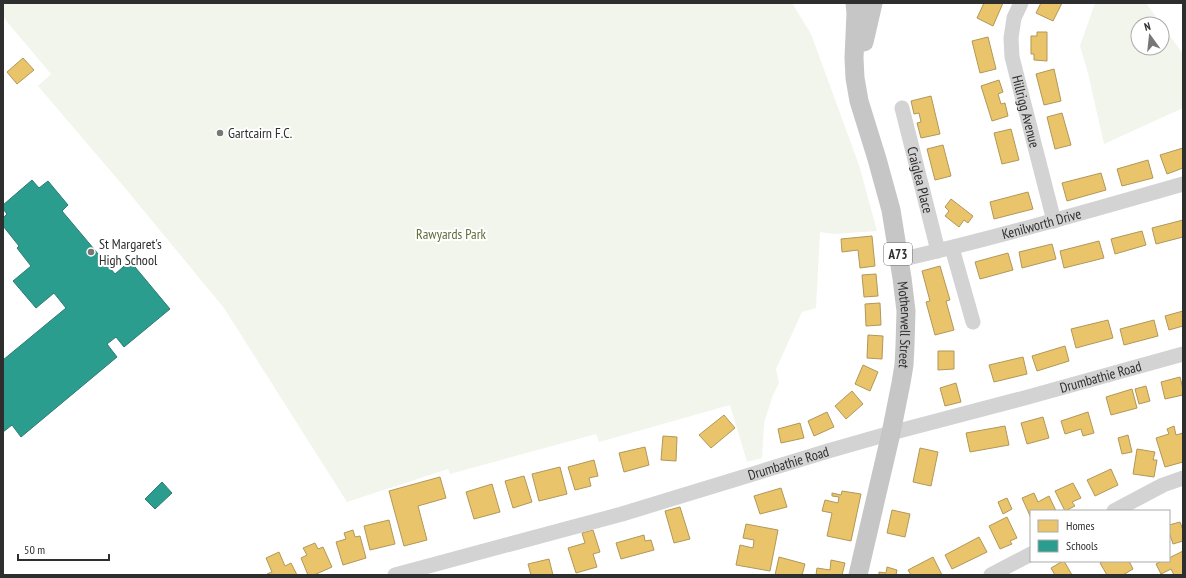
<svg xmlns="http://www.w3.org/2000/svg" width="1186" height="578" viewBox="0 0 1186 578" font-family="'PT Sans Narrow',sans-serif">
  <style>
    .green { fill: #f2f5eb }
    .homes { fill: #e9c46a; stroke: #b19758 }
    .schools { fill: #2a9d8f; stroke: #2b7c72 }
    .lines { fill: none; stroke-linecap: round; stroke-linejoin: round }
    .minor { stroke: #d3d3d3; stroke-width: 15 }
    .major { stroke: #c6c6c6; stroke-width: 19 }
    .poi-dot { fill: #777; stroke: #fff; stroke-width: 1.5 }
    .labels { text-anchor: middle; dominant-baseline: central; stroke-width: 4; stroke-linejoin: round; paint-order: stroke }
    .shield { fill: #fff; stroke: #6d6d6d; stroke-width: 1 }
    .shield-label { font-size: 13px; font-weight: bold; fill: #2e2e2e }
    .street-label { font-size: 14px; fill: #2e2e2e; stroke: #fff }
    .poi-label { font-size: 14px; fill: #2e2e2e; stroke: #fff; text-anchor: start }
    .park-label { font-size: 14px; fill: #5b6d37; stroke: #fff }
  </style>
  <rect width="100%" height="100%" fill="#fff"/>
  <g class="green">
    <path d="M 3,3 L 792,3 L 811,34 L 859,165 L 877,231 L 834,234 L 820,232 L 816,308 L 802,312 L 776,369 L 779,383 L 773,395 L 764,423 L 762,458 L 747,462 L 730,405 L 599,442 L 596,434 L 450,474 L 448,469 L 347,502 L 224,308 L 120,182 L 38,86 L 51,74 L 3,17 Z"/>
    <path d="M 1095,3 L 1146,3 L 1161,24 L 1138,24 L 1138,48 L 1162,48 L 1162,25 L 1183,54 L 1183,108 L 1104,144 L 1088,73 L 1080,46 Z"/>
  </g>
  <g class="homes">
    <path d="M 984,3 L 1003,3 L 993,26 L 977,18 Z"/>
    <path d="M 1041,3 L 1062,3 L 1053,21 L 1036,13 Z"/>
    <path d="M 1037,32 L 1047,32 L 1047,61 L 1034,60 L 1034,54 L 1031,54 L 1031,36 L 1037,36 Z"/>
    <path d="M 988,37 L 996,69 L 980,73 L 972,41 Z"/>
    <path d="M 23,58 L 34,70 L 17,84 L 7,72 Z"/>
    <path d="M 1054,69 L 1061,101 L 1044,105 L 1036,74 Z"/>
    <path d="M 999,80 L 1003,92 L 998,94 L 1001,104 L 1005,103 L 1008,116 L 992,121 L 981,86 Z"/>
    <path d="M 931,96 L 940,134 L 921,138 L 917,123 L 921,122 L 919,113 L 914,114 L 911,101 Z"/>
    <path d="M 1062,113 L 1071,145 L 1055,149 L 1047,117 Z"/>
    <path d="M 1011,129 L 1019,160 L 1002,164 L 994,133 Z"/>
    <path d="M 943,145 L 951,176 L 935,180 L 927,149 Z"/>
    <path d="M 1183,148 L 1183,168 L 1167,174 L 1160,155 Z"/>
    <path d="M 1148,160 L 1153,178 L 1122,186 L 1117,169 Z"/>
    <path d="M 1101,173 L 1106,190 L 1067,201 L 1062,183 Z"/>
    <path d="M 1028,192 L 1033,209 L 994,219 L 990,202 Z"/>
    <path d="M 951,199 L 973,216 L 968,223 L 964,220 L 959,227 L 945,216 L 949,211 L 945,207 Z"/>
    <path d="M 1183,220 L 1183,237 L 1156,244 L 1152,228 Z"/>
    <path d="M 1142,231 L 1146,245 L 1115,254 L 1111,239 Z"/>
    <path d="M 872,236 L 875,266 L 860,268 L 858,250 L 842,252 L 841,239 Z"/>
    <path d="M 1099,241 L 1104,258 L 1064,268 L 1060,251 Z"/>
    <path d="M 1052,244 L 1056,259 L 1022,268 L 1019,252 Z"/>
    <path d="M 1008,253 L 1013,270 L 980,279 L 975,262 Z"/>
    <path d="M 940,266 L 950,300 L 946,301 L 954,330 L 935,335 L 926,302 L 930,301 L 922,271 Z"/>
    <path d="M 876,274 L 878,296 L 864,297 L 862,275 Z"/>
    <path d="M 880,303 L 881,325 L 866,326 L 865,304 Z"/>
    <path d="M 1183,311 L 1183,326 L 1169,330 L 1165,316 Z"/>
    <path d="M 1108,320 L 1113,338 L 1076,348 L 1071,329 Z"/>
    <path d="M 1154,320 L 1158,336 L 1124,345 L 1120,329 Z"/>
    <path d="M 868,335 L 883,336 L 882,359 L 867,358 Z"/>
    <path d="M 1065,346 L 1069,361 L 1037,371 L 1032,356 Z"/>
    <path d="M 938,351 L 954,351 L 954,369 L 938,370 Z"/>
    <path d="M 1023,357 L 1027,374 L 994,382 L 989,365 Z"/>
    <path d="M 863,365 L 878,372 L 870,391 L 855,384 Z"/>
    <path d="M 1180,377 L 1183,389 L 1183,395 L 1165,399 L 1161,382 Z"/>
    <path d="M 956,383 L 961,402 L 945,406 L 940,388 Z"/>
    <path d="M 1146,386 L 1150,401 L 1139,404 L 1135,389 Z"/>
    <path d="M 1132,389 L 1137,408 L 1111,415 L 1106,397 Z"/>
    <path d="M 852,391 L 863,404 L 846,419 L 835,406 Z"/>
    <path d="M 827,412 L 834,427 L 814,436 L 808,421 Z"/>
    <path d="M 1088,412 L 1094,433 L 1083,436 L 1081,429 L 1065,434 L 1061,421 Z"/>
    <path d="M 724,415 L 735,428 L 711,448 L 699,435 Z"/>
    <path d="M 1043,417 L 1049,438 L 1027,444 L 1021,423 Z"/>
    <path d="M 800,423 L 804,438 L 781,443 L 778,429 Z"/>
    <path d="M 1005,426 L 1009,445 L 970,452 L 966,433 Z"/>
    <path d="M 1174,426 L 1176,435 L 1183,433 L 1183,462 L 1165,467 L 1156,438 L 1169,434 L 1167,429 Z"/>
    <path d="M 1128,435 L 1132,452 L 1122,454 L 1118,438 Z"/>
    <path d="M 663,436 L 677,437 L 676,461 L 661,460 Z"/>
    <path d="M 645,447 L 649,465 L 624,472 L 619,453 Z"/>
    <path d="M 920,448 L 938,452 L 931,486 L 913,482 Z"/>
    <path d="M 1137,449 L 1155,452 L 1153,460 L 1157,460 L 1154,477 L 1133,474 Z"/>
    <path d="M 594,460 L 598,476 L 589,478 L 591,486 L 575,490 L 568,467 Z"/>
    <path d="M 560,467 L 567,494 L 539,501 L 532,474 Z"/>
    <path d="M 1111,469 L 1118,485 L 1095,496 L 1087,480 Z"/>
    <path d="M 524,476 L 532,502 L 513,508 L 505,481 Z"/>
    <path d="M 440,477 L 446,498 L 418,506 L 427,540 L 404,546 L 389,491 Z"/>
    <path d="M 1073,483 L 1081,498 L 1072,502 L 1075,506 L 1065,511 L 1055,491 Z"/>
    <path d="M 492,484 L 500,512 L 474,519 L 466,492 Z"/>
    <path d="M 781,488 L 787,507 L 760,514 L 754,496 Z"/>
    <path d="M 842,491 L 861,494 L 851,541 L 827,536 L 832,513 L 822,511 L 825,500 L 838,503 L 839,497 L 832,496 L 832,493 L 841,495 Z"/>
    <path d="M 1034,493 L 1038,502 L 1049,496 L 1056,511 L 1031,511 L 1031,518 L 1022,498 Z"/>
    <path d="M 1007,498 L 1012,509 L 1003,514 L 998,502 Z"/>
    <path d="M 680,507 L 690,539 L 674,543 L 665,511 Z"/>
    <path d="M 892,510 L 910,514 L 905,537 L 887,533 Z"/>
    <path d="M 1007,517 L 1017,538 L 1010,541 L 1012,544 L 1000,549 L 989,526 Z"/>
    <path d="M 389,520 L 395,544 L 370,550 L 364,526 Z"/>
    <path d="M 1180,522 L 1183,530 L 1183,541 L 1173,544 L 1169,532 L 1169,525 Z"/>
    <path d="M 746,524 L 778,530 L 770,571 L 736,565 L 740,545 L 753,548 L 754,540 L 743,538 Z"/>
    <path d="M 353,530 L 355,537 L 360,536 L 366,558 L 343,565 L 336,542 L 346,539 L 344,533 Z"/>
    <path d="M 593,530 L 600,552 L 593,554 L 597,567 L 576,573 L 568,548 L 585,543 L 582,533 Z"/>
    <path d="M 644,535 L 645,541 L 651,540 L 654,550 L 621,559 L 616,543 Z"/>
    <path d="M 979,537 L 987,552 L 952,569 L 945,555 Z"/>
    <path d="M 315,543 L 318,549 L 323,547 L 332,567 L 314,575 L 308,575 L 301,558 L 307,555 L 303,548 Z"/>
    <path d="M 1183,551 L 1183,575 L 1174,575 L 1171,569 L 1161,574 L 1156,564 L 1162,561 L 1169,561 L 1169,558 Z"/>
    <path d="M 279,552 L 285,566 L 291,563 L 297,575 L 267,575 L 267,574 L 272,572 L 266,558 Z"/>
    <path d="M 779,557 L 805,564 L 802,575 L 775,575 Z"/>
    <path d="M 933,557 L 942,575 L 911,575 L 908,570 Z"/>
    <path d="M 549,559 L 553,575 L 531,575 L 528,564 Z"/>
    <path d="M 831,560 L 845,563 L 842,575 L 816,575 L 817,568 L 830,570 Z"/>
    <path d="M 1063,561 L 1064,561 L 1072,575 L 1055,575 L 1051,568 Z"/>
    <path d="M 1103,561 L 1129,561 L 1133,569 L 1123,575 L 1107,575 L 1100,563 Z"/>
    <path d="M 887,567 L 897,570 L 896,575 L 879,575 L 879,572 L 886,573 Z"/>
  </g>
  <g class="schools">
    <path d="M 32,180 L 39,188 L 48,181 L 68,205 L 62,211 L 115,274 L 130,261 L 170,309 L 124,347 L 116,337 L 107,344 L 117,357 L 21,437 L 12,425 L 3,432 L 3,360 L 66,308 L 54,293 L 36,308 L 13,281 L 31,266 L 17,248 L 19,246 L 3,226 L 3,218 L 7,214 L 3,209 L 3,205 Z"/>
    <path d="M 162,482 L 172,493 L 155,509 L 145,499 Z"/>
  </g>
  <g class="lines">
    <g class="minor">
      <path id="s1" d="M 1021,3 L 1014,18 L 1011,38 L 1012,57 L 1054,221"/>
      <path id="s2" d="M 902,108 L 938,251"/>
      <path d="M 952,248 L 973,322"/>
      <path id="s3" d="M 899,260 C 995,238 1089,211 1183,184"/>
      <path d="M 1114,511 L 1163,485 L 1183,478"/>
      <path id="s4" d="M 395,575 L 622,514 L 828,451 L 891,433 L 1028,397 L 1183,354"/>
      <path d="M 991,575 L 1031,554"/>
    </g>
    <g class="major">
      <path id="s5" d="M 855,3 L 856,13 L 854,58 L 855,78 L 859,101 L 877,159 L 891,210 L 902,278 L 906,311 L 905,345 L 904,365 L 901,383 L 891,433 L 858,575"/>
      <path d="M 864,42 L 873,3"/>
    </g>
  </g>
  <g class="poi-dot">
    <circle cx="220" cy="133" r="4"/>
    <circle cx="91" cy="252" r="4"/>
  </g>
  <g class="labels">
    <rect class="shield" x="884" y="243" width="28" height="22" rx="3"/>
    <g class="shield-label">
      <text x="898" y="254">A73</text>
    </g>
    <g class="street-label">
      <text stroke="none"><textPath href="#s1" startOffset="112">Hillrigg Avenue</textPath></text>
      <text stroke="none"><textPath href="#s2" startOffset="74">Craiglea Place</textPath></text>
      <text stroke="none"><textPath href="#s3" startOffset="147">Kenilworth Drive</textPath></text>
      <text stroke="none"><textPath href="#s5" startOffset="328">Motherwell Street</textPath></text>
      <text stroke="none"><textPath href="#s4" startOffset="733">Drumbathie Road</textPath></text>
      <text stroke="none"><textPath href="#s4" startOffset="409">Drumbathie Road</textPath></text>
    </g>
    <g class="poi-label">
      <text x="228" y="133">Gartcairn F.C.</text>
      <text x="99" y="244">St Margaret's<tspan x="99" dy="16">High School</tspan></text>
    </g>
    <g class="park-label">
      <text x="451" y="234">Rawyards Park</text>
    </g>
  </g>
  <rect width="1186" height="578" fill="none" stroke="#2e2e2e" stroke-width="8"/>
  <rect x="1030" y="510" width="140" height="52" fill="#ffffff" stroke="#ababab"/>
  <rect x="1038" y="520" width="20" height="12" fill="#e9c46a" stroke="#ababab"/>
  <text x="1066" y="530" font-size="12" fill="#2e2e2e">Homes</text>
  <rect x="1038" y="540" width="20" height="12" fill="#2a9d8f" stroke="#ababab"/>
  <text x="1066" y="550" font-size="12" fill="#2e2e2e">Schools</text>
  <g transform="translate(1150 36) rotate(345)"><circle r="19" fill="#ffffff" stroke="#ababab"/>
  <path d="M0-3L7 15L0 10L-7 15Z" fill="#777777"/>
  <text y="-6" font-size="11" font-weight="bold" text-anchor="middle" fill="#2e2e2e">N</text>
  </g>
  <path d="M18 554v6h91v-6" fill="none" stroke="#2e2e2e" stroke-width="2"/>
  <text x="24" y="554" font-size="12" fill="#2e2e2e" stroke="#ffffff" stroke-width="3" paint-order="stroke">50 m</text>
</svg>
